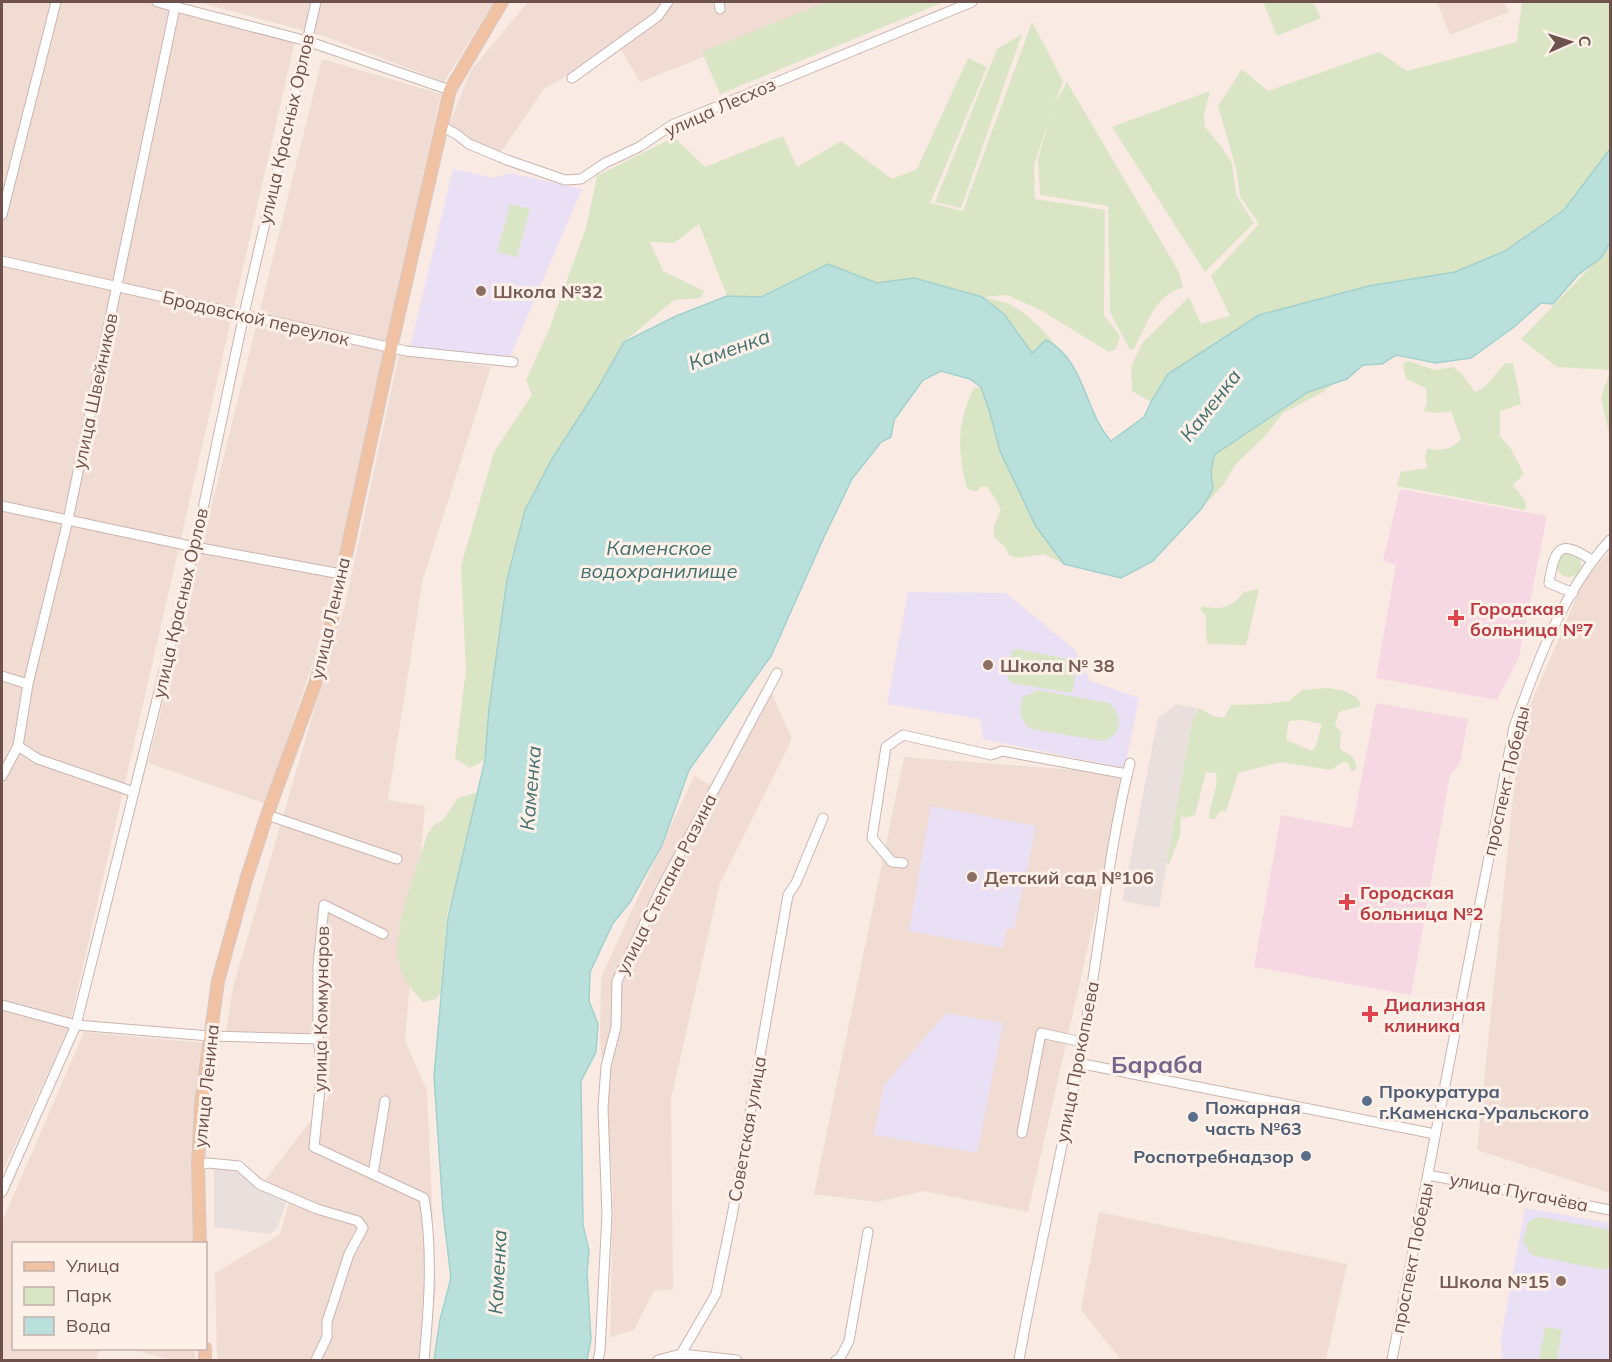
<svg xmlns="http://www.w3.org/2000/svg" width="1612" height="1362" viewBox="0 0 1612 1362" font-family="Mulish,sans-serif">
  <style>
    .residential { fill: #f0dcd3 }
    .industrial { fill: #e9e0de }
    .education { fill: #e9e0f5 }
    .medical { fill: #f6d8e3 }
    .green { fill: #d9e5c4; fill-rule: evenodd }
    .water { fill: #bae0dc; stroke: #a2d1cd; stroke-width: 1.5 }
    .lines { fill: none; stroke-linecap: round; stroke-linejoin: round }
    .minor-casing { stroke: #cbb4ae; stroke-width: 11 }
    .major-casing { stroke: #d4cac9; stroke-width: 14 }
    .minor { stroke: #fff; stroke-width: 9 }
    .major { stroke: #f1c1a3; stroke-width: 12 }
    .education-dot { fill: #8d6e63; stroke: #fdf0e9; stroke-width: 2 }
    .health-dot { fill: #e0444e; stroke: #fdf0e9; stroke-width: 2 }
    .service-dot { fill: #5c6f8a; stroke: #fdf0e9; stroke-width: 2 }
    .labels { text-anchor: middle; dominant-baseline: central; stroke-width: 6; stroke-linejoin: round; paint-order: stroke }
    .street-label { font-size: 18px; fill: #6e504c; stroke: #fdf0e9 }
    .education-label { font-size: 18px; font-weight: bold; fill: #785e54; stroke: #fdf0e9; text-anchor: start }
    .health-label { font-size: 18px; font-weight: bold; fill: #be3a42; stroke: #fdf0e9; text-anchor: start }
    .service-label { font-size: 18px; font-weight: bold; fill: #4e5e75; stroke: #fdf0e9; text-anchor: start }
    .water-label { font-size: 20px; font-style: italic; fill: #42726f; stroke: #fdf0e9 }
    .district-label { font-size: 24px; font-weight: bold; fill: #75658b; stroke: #fdf0e9 }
  </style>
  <rect width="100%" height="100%" fill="#f9ebe3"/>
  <g class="residential">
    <path d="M 2,2 L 155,2 L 295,41 L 69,1027 L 2,1173 Z"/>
    <path d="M 197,2 L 494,2 L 444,82 L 324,36 Z"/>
    <path d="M 528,2 L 843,2 L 640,82 L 618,45 L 544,89 L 499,155 L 448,128 L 471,70 Z"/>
    <path d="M 1437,2 L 1505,2 L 1509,12 L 1450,35 Z"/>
    <path d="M 322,59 L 441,94 L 324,628 L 266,804 L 148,763 Z"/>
    <path d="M 399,354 L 491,367 L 423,579 L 388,800 L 425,806 L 405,1040 L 427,1091 L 436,1292 L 423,1360 L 225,1360 L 217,1359 L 215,1273 L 280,1234 L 290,1198 L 265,1180 L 329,1097 L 324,1037 L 226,1033 L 233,987 L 346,601 Z"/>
    <path d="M 1610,551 L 1610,1193 L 1477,1150 L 1520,729 L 1583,582 Z"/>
    <path d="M 772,694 L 792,739 L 720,883 L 671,1099 L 673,1289 L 654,1291 L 634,1330 L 610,1337 L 613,1187 L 600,1038 L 601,977 L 694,776 L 720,790 Z"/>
    <path d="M 904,757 L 1127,774 L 1028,1212 L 924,1191 L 877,1202 L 814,1194 Z"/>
    <path d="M 84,1032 L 205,1043 L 195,1243 L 14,1244 L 14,1348 L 100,1349 L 96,1360 L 2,1360 L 2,1222 Z"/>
    <path d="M 1099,1212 L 1347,1264 L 1326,1360 L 1121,1360 L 1081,1310 Z"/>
    <path d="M 128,1349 L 195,1349 L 195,1360 L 173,1360 Z"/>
  </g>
  <g class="industrial">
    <path d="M 1176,704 L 1199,708 L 1191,727 L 1159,908 L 1122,901 L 1158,718 Z"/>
    <path d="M 214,1169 L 239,1170 L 260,1190 L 287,1201 L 277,1228 L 270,1234 L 214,1227 Z"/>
  </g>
  <g class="education">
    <path d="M 453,169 L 494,178 L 509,173 L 582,189 L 510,357 L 410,347 Z"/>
    <path d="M 908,592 L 1006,593 L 1075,650 L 1090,681 L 1139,698 L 1125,768 L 983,739 L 980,719 L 887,704 Z"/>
    <path d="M 931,806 L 1036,826 L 1014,929 L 1007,928 L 1003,948 L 909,931 Z"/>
    <path d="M 946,1013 L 1003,1023 L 977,1153 L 874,1135 L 884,1085 Z"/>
    <path d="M 1525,1208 L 1610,1223 L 1610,1360 L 1502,1360 L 1501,1338 Z"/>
  </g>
  <g class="medical">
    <path d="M 1400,489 L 1547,516 L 1519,657 L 1497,700 L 1376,678 L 1396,564 L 1383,561 Z"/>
    <path d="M 1376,703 L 1468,719 L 1460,763 L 1450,775 L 1411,995 L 1254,967 L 1281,815 L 1352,828 Z"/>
  </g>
  <g class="green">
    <path d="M 826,2 L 944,2 L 720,94 L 702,52 Z"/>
    <path d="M 1263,2 L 1313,2 L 1321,18 L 1277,36 Z"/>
    <path d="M 1522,2 L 1610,2 L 1610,149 L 1564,210 L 1505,251 L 1455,272 L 1369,286 L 1259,315 L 1168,374 L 1151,402 L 1132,391 L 1131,367 L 1143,342 L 1189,297 L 1201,324 L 1230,316 L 1211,276 L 1259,224 L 1240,196 L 1236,168 L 1218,106 L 1242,69 L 1268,91 L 1379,52 L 1407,71 L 1517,42 Z"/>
    <path d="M 1032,22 L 1063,81 L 1055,104 L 1067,82 L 1179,272 L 1183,288 C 1156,292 1146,327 1134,349 L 1130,350 L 1110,312 L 1108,206 L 1040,195 L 1038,159 L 1051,114 L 1034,165 L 1035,199 L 1105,210 L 1104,315 L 1120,336 L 1116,349 L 1109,352 L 1042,311 L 1007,295 L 984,297 C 994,300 1007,302 1015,307 C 1060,336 1079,382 1100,428 L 914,278 L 877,283 L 828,264 L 761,297 L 727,296 L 699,224 L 674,243 L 650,242 L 663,271 L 704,291 L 701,298 L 674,300 L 624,342 L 596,391 L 507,580 L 489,709 L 485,760 L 470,768 L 455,758 L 466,670 L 461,566 L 494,452 L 532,395 L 526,380 L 548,332 L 586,228 L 597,176 L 674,137 L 705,167 L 783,136 L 797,167 L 841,141 L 892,179 L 917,169 L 968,58 L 987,67 L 930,203 L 963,211 Z"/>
    <path d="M 1022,34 L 961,208 L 935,202 L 997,49 Z"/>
    <path d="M 1210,91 L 1204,114 L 1205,127 L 1220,145 L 1232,163 L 1236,195 L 1254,223 L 1205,272 L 1112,127 Z"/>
    <path d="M 510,204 L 530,209 L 517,257 L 497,252 Z"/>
    <path d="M 1610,247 L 1610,370 L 1557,367 L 1521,339 Z"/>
    <path d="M 1409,361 L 1434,370 L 1453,367 L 1462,374 L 1475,392 C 1491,386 1494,373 1506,363 L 1513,363 L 1521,404 L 1500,411 L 1500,436 L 1511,449 L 1524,474 L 1513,485 L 1526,502 L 1525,510 L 1397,486 L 1401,472 L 1427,468 L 1425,457 L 1427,449 C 1442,450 1450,451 1461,439 L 1451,411 L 1436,413 L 1424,411 L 1427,403 L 1426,388 L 1406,379 L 1403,363 Z"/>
    <path d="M 1610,371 L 1610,438 L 1601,397 Z"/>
    <path d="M 1342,377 L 1323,392 L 1283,413 L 1266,435 L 1235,465 L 1224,484 L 1207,503 L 1204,498 L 1214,450 L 1299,392 Z"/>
    <path d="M 981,387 L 990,413 L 1000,451 L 1035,525 L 1064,564 L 1044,554 L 1017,558 L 1009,555 L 1004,546 L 994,537 L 994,526 L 1001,509 L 987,486 L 981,487 L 977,491 L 973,491 L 967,488 C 957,454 957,419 974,388 Z"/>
    <circle cx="1569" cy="565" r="12"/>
    <path d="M 1259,589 L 1246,645 L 1208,644 L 1206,637 L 1206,616 L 1200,609 L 1203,606 C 1223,611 1231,607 1244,592 Z"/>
    <path d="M 1017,649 L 1078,661 L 1072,693 L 1011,683 L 1008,678 L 1012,652 Z"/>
    <path d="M 1328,688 L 1345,691 L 1358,698 L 1361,706 L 1339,712 L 1335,725 L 1341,732 L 1340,749 L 1353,757 L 1357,768 L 1352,772 L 1348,763 L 1342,762 L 1331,770 L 1281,762 L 1238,773 L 1226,812 L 1221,810 L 1215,819 L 1209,819 C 1209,802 1219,790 1216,773 L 1206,772 L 1195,815 L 1186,818 L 1181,816 L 1180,835 L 1169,865 L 1167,861 L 1191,727 L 1199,708 L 1213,716 L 1224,718 L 1231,705 L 1266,704 L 1289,701 L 1302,690 ZM 1302,720 L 1322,724 L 1316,746 L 1312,751 L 1286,740 L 1289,721 Z"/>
    <path d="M 1038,690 L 1109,703 C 1124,716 1122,736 1102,741 L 1031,729 C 1019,719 1019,711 1023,697 Z"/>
    <path d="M 475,793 L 479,800 L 447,915 L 441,992 L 436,999 L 423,1002 C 412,991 400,974 398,958 C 394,925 417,868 427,835 L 434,825 L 443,820 L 458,798 Z"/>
    <path d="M 1539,1217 L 1610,1230 L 1610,1267 L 1604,1270 L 1531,1255 L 1523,1241 L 1528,1222 Z"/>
    <path d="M 1545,1327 L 1562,1330 L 1557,1360 L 1539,1360 Z"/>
  </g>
  <path class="water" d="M 1610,149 L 1610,243 L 1601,258 L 1578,275 L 1553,304 L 1541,303 L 1514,327 L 1471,358 L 1436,363 L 1396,355 L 1382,364 L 1363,365 L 1347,379 L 1308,392 L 1214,455 L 1211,472 L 1213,489 L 1202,508 L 1153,561 L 1121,578 L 1064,564 L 1035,525 L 1000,451 L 990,413 L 981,387 L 970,379 L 941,371 L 923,380 L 894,420 L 891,437 L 881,442 L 852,479 L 824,537 L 771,656 L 689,770 L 662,845 L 630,902 L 613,923 L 590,972 L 589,1001 L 598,1024 L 596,1052 L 581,1081 L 583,1225 L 589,1250 L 587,1273 L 591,1339 L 587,1360 L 434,1360 L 440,1320 L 451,1278 L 443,1211 L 434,1076 L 448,918 L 485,760 L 489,709 L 507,580 L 525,510 L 552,459 L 596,391 L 624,342 L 676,316 L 727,296 L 761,297 L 828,264 L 877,283 L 914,278 L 982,297 L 1004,314 L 1032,353 L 1046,340 C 1085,360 1084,411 1111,441 L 1144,417 L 1151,402 L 1168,374 L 1259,315 L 1369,286 L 1455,272 L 1505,251 L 1564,210 Z"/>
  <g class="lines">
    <defs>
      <g id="minor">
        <path d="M 157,2 L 307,41 L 450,90"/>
        <path d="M 719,2 L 720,9"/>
        <path d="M 572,78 L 658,16 L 668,2"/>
        <path d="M 441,126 L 456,134 L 469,144 L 507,160 L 565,180 L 581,179 L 605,163 L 639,147 L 672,125 L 972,2"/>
        <path d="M 2,215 L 56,2"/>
        <path d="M 2,261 L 406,351 L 513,362"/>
        <path d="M 2,506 L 195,547 L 341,574"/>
        <path d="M 1573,593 L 1549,583 C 1555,546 1560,539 1593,561"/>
        <path d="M 2,676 L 28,684"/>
        <path d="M 18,746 L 38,759 L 134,792"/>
        <path d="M 2,776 L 18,746 L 28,684 L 68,520 L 176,2"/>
        <path d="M 267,815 L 397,859"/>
        <path d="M 903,863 L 892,862 L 872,838 L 886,747 L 903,735 L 991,755 L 1002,751 L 1127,774"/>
        <path d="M 383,934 L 324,905 L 318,966 L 318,1039 L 322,1069 L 314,1147 L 424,1198 C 433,1251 429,1307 424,1360"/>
        <path d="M 2,1005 L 76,1025 L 210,1036 L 318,1039"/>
        <path d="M 1078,1063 L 1435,1134"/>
        <path d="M 1022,1133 L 1041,1033 L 1082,1042"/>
        <path d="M 198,1165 L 208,1163 L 239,1166 L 259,1184 L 317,1209 L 358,1221 L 363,1228 L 349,1254 L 327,1322 L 327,1337 L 316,1360"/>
        <path d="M 373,1174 L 385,1101"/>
        <path d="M 1428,1175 L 1610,1210"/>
        <path d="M 2,1192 L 76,1025 L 195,547 L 244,314 L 316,2"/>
        <path d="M 681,1354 L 716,1294 L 732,1216 L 788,895 L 796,883 L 823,818"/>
        <path d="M 598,1360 L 600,1351 L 607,1215 L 603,1108 L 606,1066 L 616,1027 L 617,981 L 661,889 L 777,673"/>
        <path d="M 658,1360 L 681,1354 L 737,1360"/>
        <path d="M 836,1360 L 839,1360 L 849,1341 L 868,1232"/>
        <path d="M 1019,1360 C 1039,1247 1066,1135 1086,1022 C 1101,936 1109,848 1130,763"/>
        <path d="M 1392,1360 L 1514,727 C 1537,662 1563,591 1610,540"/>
      </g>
      <g id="major">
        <path d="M 200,1244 L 198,1165 L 201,1104 L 218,981 L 246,880 L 267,815 L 315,684 L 330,629 L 391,348 L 450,90 L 502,2"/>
        <path d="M 205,1348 L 205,1360"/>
      </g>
    </defs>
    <use href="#minor" class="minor-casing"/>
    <use href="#major" class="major-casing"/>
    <use href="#minor" class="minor"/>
    <use href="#major" class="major"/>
  </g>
  <g class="education-dot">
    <circle cx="481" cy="291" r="6"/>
    <circle cx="988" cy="665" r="6"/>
    <circle cx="972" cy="877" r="6"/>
    <circle cx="1561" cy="1281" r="6"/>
  </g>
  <g class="health-dot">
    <path d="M1453 609h6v6h6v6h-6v6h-6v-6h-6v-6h6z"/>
    <path d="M1344 893h6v6h6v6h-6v6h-6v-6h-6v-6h6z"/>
    <path d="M1367 1005h6v6h6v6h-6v6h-6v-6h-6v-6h6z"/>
  </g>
  <g class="service-dot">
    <circle cx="1367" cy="1101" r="6"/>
    <circle cx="1193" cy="1117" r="6"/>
    <circle cx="1306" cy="1156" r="6"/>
  </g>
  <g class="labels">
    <g class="street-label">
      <text transform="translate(720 107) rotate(-24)">улица Лесхоз</text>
      <text transform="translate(286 129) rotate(-77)">улица Красных Орлов</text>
      <text transform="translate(256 318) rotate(13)">Бродовской переулок</text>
      <text transform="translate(95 391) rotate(-78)">улица Швейников</text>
      <text transform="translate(180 603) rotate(-77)">улица Красных Орлов</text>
      <text transform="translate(330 618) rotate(-77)">улица Ленина</text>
      <text transform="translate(1506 781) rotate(-77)">проспект Победы</text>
      <text transform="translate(666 884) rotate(-63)">улица Степана Разина</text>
      <text transform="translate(321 1009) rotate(-89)">улица Коммунаров</text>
      <text transform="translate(1077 1062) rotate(-79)">улица Прокопьева</text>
      <text transform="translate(206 1086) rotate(-84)">улица Ленина</text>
      <text transform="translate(747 1129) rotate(-80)">Советская улица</text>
      <text transform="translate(1519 1192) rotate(11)">улица Пугачёва</text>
      <text transform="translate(1412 1258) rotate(-79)">проспект Победы</text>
    </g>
    <g class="education-label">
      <text x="493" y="291">Школа №32</text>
      <text x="1000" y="665">Школа № 38</text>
      <text x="984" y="877">Детский сад №106</text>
      <text x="1549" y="1281" text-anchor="end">Школа №15</text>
    </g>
    <g class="health-label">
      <text x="1470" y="608">Городская<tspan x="1470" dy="21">больница №7</tspan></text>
      <text x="1360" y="892">Городская<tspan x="1360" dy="21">больница №2</tspan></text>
      <text x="1384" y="1004">Диализная<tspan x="1384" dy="21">клиника</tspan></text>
    </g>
    <g class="service-label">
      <text x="1379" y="1091">Прокуратура<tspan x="1379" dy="21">г.Каменска-Уральского</tspan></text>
      <text x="1205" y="1107">Пожарная<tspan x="1205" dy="21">часть №63</tspan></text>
      <text x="1294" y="1156" text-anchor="end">Роспотребнадзор</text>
    </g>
    <g class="water-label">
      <text transform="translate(729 349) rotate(-20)">Каменка</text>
      <text transform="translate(1210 405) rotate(-52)">Каменка</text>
      <text x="659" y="547">Каменское<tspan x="659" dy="23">водохранилище</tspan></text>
      <text transform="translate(530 788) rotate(-85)">Каменка</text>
      <text transform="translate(497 1272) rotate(-87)">Каменка</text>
    </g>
    <g class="district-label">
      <text x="1157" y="1064">Бараба</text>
    </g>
  </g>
  <rect width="1612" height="1362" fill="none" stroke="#6e504c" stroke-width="6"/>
  <rect x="12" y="1242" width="195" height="108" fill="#fdf0e9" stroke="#c4b0aa" stroke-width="1.5"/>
  <rect x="24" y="1262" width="30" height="9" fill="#f1c1a3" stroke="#c4b0aa" stroke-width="1.5"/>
  <text x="66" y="1272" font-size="18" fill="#6e504c">Улица</text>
  <rect x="24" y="1287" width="30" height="18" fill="#d9e5c4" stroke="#c4b0aa" stroke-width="1.5"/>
  <text x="66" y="1302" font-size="18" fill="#6e504c">Парк</text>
  <rect x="24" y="1317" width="30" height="18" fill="#bae0dc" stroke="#c4b0aa" stroke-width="1.5"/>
  <text x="66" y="1332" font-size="18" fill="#6e504c">Вода</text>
  <g transform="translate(1570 42) rotate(87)" stroke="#fdf0e9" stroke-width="4.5" paint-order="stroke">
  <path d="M0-4.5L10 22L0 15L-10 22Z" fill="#6e504c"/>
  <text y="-9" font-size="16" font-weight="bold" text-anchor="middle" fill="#6e504c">С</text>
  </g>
</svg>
